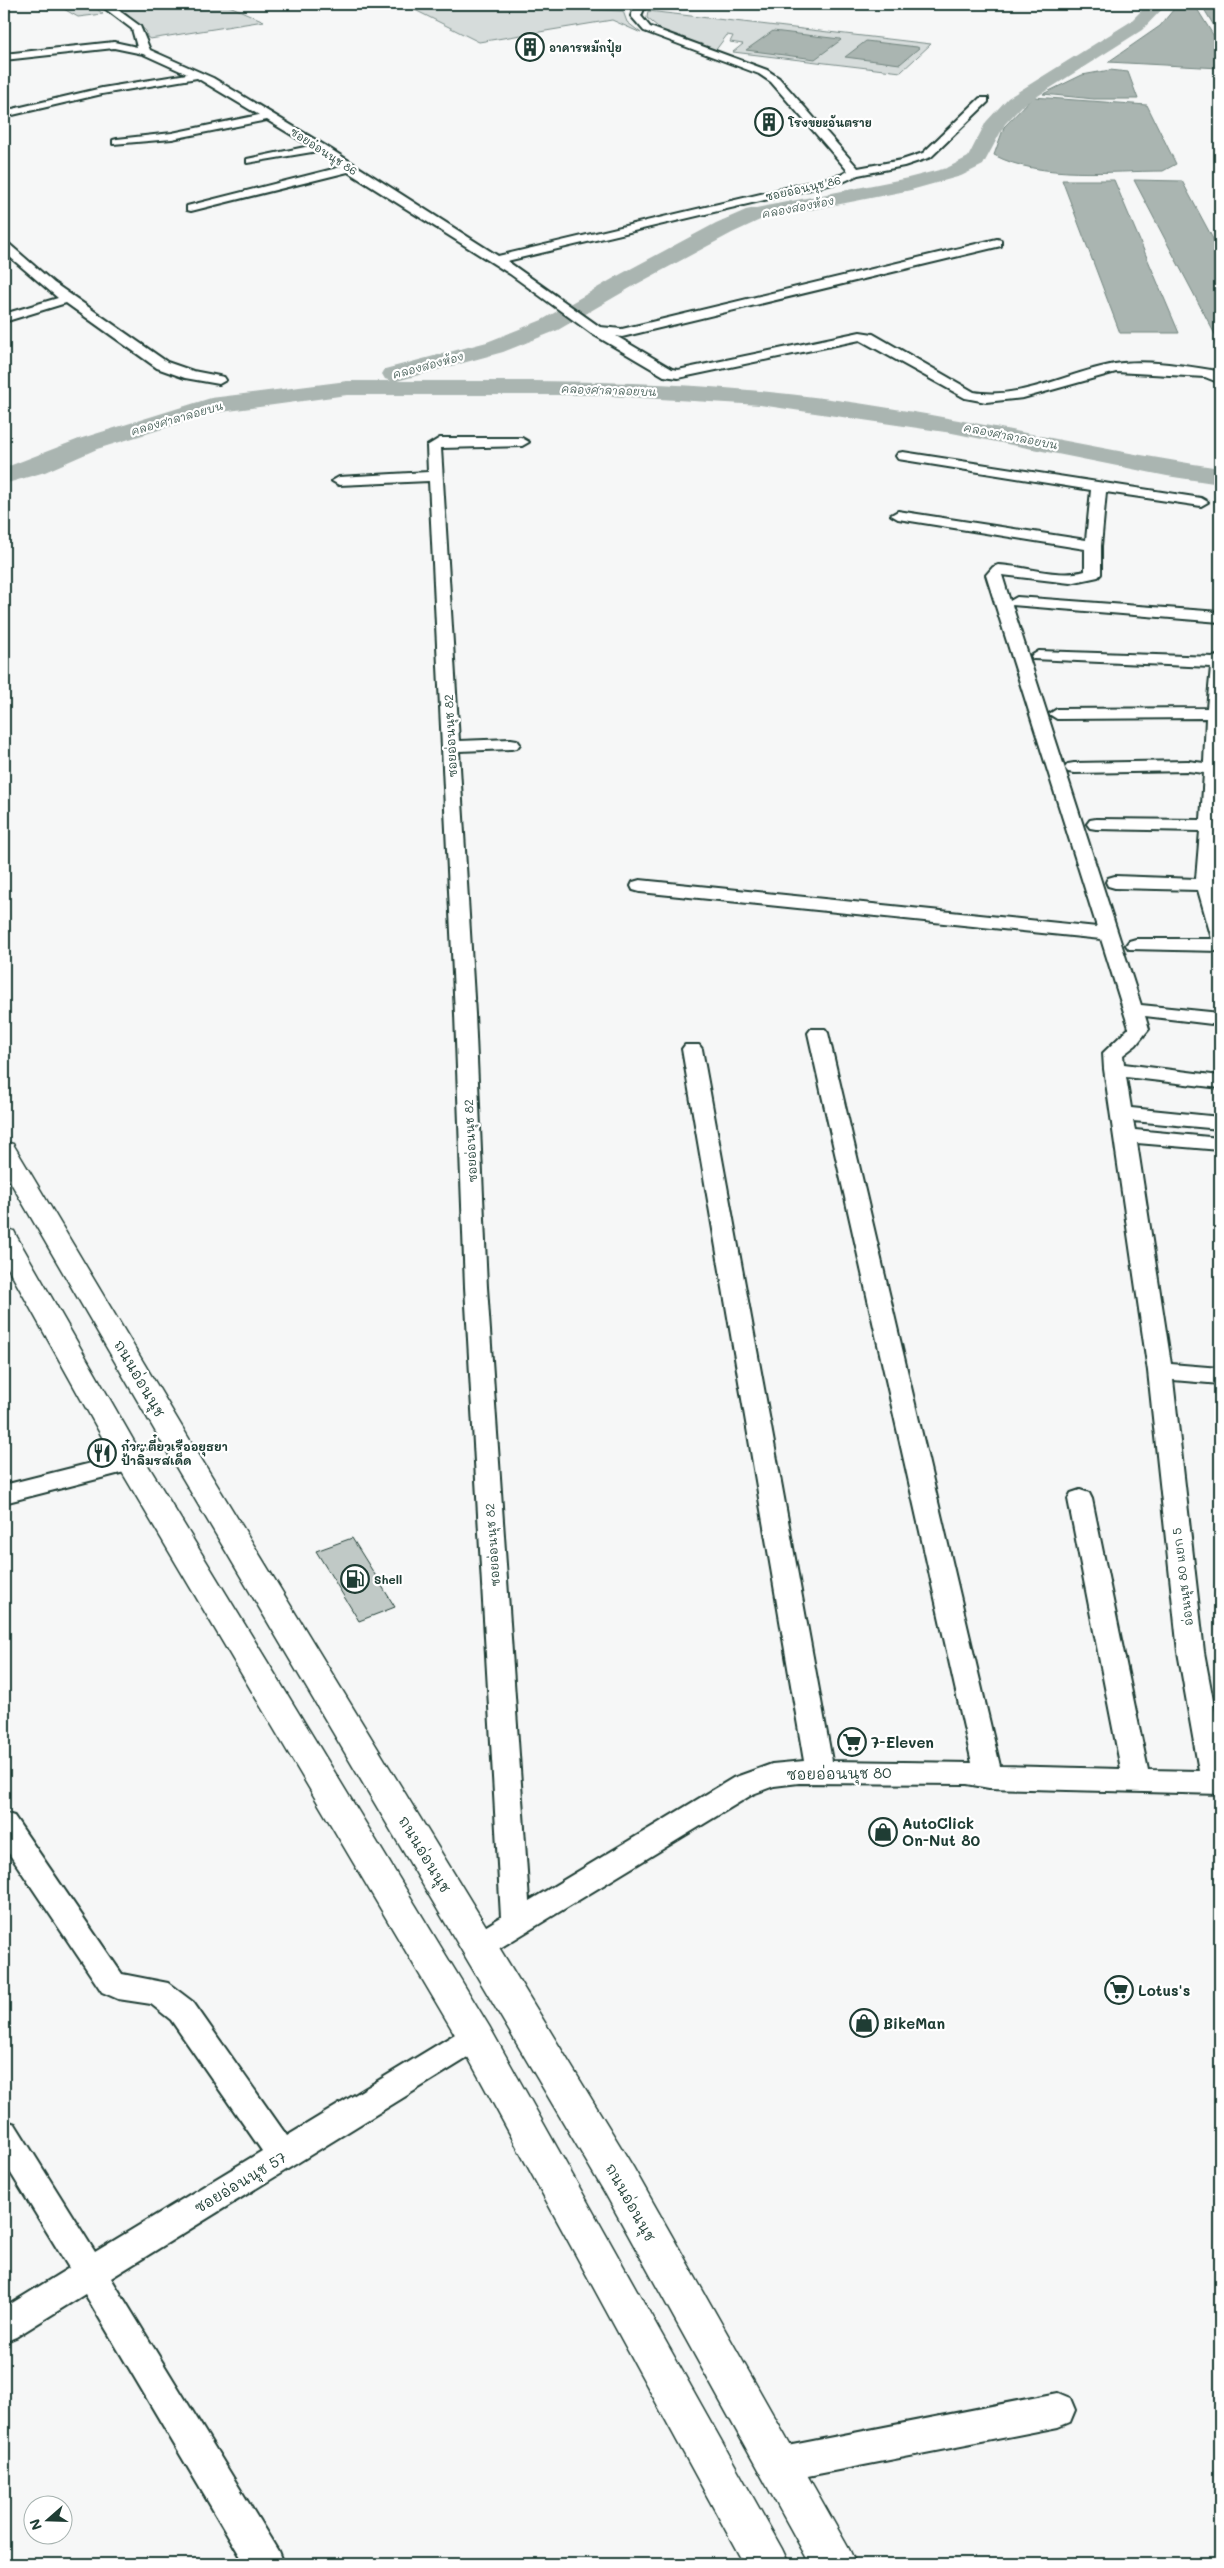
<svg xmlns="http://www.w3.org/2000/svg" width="1224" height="2568" viewBox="0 0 1224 2568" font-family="Mali,'Playpen Sans Thai',sans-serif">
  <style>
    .green { fill: #d6dcdb; stroke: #7a8c88 }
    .water { fill: #aab5b1; stroke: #72857f }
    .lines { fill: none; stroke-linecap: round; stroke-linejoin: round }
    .river { fill: #aab5b1; fill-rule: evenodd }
    .building { fill: #c0c9c6; stroke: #1f3d34 }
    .minor-casing { stroke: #1f3d34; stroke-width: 4 }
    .primary-casing { stroke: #1f3d34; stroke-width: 3 }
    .minor { fill: #fff; fill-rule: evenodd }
    .primary { fill: #fff; fill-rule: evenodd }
    .labels { text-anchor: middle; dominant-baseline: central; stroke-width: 4.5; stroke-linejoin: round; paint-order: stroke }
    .far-poi-label { font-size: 11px; font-weight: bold; fill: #1f3d34; stroke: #fff; text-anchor: start }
    .far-street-label { font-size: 11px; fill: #1f3d34; stroke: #fff }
    .far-water-label { font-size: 11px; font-style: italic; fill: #49615a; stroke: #fff }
    .street-label { font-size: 12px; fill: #1f3d34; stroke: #fff }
    .poi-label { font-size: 12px; font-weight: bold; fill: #1f3d34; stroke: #fff; text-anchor: start }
    .near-street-label { font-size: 15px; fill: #1f3d34; stroke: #fff }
    .near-poi-label { font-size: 15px; font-weight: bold; fill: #1f3d34; stroke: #fff; text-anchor: start }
  </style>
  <rect width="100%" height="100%" fill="#f6f7f7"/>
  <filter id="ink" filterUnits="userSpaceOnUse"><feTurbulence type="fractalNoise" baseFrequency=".02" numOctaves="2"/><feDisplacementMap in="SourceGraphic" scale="10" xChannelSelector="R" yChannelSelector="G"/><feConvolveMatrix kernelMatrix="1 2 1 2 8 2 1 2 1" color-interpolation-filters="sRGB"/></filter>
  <g filter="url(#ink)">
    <g class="green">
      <path d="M 55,4 L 91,4 L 103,14 L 78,17 Z"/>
      <path d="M 115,4 L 225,4 L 264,21 L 150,39 L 147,37 L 146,31 Z"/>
      <path d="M 454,4 L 623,11 L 627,22 L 641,33 L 612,20 L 479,42 L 413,9 Z"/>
      <path d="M 648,11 L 931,44 L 901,72 L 733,52 L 743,44 L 730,42 L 733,36 L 727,35 L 715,51 L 663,31 L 647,18 Z"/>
    </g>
    <g class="water">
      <path d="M 1178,4 L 1194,4 L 1220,46 L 1220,68 L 1108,62 L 1160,26 Z"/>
      <path d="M 1201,4 L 1220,4 L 1220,36 Z"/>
      <path d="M 773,31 L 840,39 L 841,40 L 815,59 L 746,50 Z"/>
      <path d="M 866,41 L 917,47 L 919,48 L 900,64 L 845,57 Z"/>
      <path d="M 1110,70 L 1128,72 L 1138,99 L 1094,99 L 1043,94 L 1082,75 Z"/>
      <path d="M 1033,97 L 1147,105 L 1176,164 L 1163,171 C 1111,171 1041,180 994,155 L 1004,127 Z"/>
      <path d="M 1062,180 L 1114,180 L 1179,333 L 1120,333 Z"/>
      <path d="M 1134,180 L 1182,181 L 1220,252 L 1220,344 Z"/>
    </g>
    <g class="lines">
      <path class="river" d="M 1148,4 L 1167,4 L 1142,30 L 1022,106 L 1005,124 L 983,165 L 961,176 L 911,190 L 760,220 L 732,233 L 637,284 L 558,330 L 503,352 L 397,381 C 518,381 639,379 760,391 C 915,405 1066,445 1220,468 L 1220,484 L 1167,476 L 952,433 L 760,405 L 593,395 L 347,395 L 214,413 L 97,449 L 45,472 L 4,484 L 4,468 L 79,439 L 211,398 L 347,381 L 391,381 L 385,379 L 382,374 L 385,369 L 487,342 L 542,320 L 621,274 L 716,223 L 746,210 L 908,178 L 947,168 L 968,157 L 986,122 L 1008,98 L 1130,22 Z"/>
    </g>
    <path class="building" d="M 352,1538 L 395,1607 L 359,1621 L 316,1551 Z"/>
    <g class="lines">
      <defs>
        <g id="minor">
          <path d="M 99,4 L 110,4 L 140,26 L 150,50 L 213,78 L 324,145 L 498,256 L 841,175 L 848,171 L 771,82 L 759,74 L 644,31 L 631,16 L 636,4 L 646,4 L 641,16 L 650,27 L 767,70 L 779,78 L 858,168 L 902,160 L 923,153 L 980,98 L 988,98 L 988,102 L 931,157 L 904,166 L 858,175 L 845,181 L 507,261 L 600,327 L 622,329 L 997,239 L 1001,240 L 1001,246 L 622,337 L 616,336 L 672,369 L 678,370 L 860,332 L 873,334 L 974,392 C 1023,400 1068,372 1115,364 C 1144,359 1187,366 1217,371 L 1220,372 L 1220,383 L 1205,377 L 1116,372 L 1023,398 L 986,402 L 965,398 L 860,340 L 678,378 L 664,376 L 591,333 L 510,274 L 348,172 L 191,211 L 187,210 L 187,206 L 341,167 L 318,151 L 247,163 L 247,159 L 310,146 L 267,120 L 172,139 L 113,144 L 113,140 L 117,139 L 172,133 L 259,115 L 197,78 L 102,94 L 4,117 L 4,111 L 102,88 L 187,74 L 143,54 L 114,48 L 4,60 L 4,54 L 114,42 L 137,47 L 132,29 Z"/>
          <path d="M 4,242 L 8,243 L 54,283 L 167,362 L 193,371 L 224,377 L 226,380 L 219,384 L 185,378 L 157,368 L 66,303 L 4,322 L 4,314 L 58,298 L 4,252 Z"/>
          <path d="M 440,438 L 522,438 L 529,442 L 522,446 L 441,448 L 459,741 L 511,739 L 517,740 L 520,744 L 517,748 L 511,749 L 459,751 L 475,1014 L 487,1287 L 529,1901 L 733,1778 L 772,1764 L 804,1761 L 682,1049 L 685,1045 L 699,1045 L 702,1049 L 832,1761 L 972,1763 L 808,1033 L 811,1029 L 825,1029 L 828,1033 L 1000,1766 L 1121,1769 L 1068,1499 L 1071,1493 L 1080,1490 L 1089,1493 L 1092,1499 L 1148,1770 L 1199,1771 L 1178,1652 L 1148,1371 L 1104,1069 L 1103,1053 L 1129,1028 L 1101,939 L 640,892 L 633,890 L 631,886 L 633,882 L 640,880 L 1097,927 L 986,575 L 993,567 L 998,565 C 1026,566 1058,579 1085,571 L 1085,549 L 898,519 L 891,515 L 898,511 L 1086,540 L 1091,490 L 898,459 L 896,456 L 898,453 L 903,452 L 1201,498 L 1208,502 L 1201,506 L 1106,492 L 1101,546 L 1101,574 L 1098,577 L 1070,583 L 1002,575 L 1010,601 L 1017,597 L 1220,612 L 1220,622 L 1012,605 L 1141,1005 L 1220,1013 L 1220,1025 L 1145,1016 L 1149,1029 L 1136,1045 L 1123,1055 L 1124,1064 L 1220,1076 L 1220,1088 L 1126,1077 L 1131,1108 L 1220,1117 L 1220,1129 L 1133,1121 L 1135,1130 L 1220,1138 L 1220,1150 L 1137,1143 L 1171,1364 L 1220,1368 L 1220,1384 L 1173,1380 L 1204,1652 L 1220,1738 L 1220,1794 L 989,1788 L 967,1784 L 799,1783 L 774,1786 L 753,1794 L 490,1954 L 480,1957 L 470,1954 L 465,1945 L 470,1936 L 501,1917 L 465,1287 L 455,1014 L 429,481 L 339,485 L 332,481 L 339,477 L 428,472 L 427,446 Z"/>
          <path d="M 1039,651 L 1214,657 L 1220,655 L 1220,831 L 1218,831 L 1215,879 L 1220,880 L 1220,890 L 1217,890 L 1220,903 L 1220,951 L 1129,949 L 1126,945 L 1129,941 L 1136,939 L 1212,939 L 1198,890 L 1115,888 L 1108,886 L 1106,882 L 1108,878 L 1115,876 L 1196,879 L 1200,831 L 1096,829 L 1090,828 L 1087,824 L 1090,820 L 1096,819 L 1201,820 L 1204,773 L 1188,771 L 1074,773 L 1068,772 L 1065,768 L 1068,764 L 1074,763 L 1188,761 L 1204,763 L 1206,718 L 1057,719 L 1049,714 L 1057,709 L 1207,708 L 1211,667 L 1033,659 L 1031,656 Z"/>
          <path d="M 131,1453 L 140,1456 L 143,1462 L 140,1468 L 4,1503 L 4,1485 Z"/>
          <path d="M 4,1813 L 14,1816 L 122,1974 L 168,1983 L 193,2002 L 287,2136 L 465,2028 L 476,2024 L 487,2028 L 491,2037 L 487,2046 L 111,2278 L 278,2551 L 283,2564 L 245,2564 L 85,2294 L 16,2337 L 4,2342 L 4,2308 L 69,2268 L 4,2162 L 4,2120 L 15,2124 L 95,2252 L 262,2151 L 171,2020 L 151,2004 L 118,1999 L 102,1992 L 4,1846 Z"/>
          <path d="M 1058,2393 L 1070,2398 L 1075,2410 L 1070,2422 L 1058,2427 L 777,2482 L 765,2477 L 760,2465 L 765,2453 L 777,2448 Z"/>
        </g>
        <g id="primary">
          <path d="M 4,1142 L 13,1144 L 197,1452 L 633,2167 L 849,2549 L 856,2564 L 810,2564 L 605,2193 L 176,1467 L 4,1171 Z"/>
          <path d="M 4,1228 L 14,1231 L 17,1237 L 143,1457 L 489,2026 L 782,2549 L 789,2564 L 744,2564 L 463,2048 L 116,1462 L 4,1261 Z"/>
        </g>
      </defs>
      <use href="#minor" class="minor-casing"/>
      <use href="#primary" class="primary-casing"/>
      <use href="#minor" class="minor"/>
      <use href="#primary" class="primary"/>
    </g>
  </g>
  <defs>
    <symbol id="building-ring" viewBox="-11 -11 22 22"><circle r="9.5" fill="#fff" stroke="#1f3d34" stroke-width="1.5"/><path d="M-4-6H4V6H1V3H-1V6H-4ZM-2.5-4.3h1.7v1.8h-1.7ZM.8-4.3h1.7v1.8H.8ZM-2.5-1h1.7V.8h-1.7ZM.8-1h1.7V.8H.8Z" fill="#1f3d34"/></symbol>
    <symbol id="restaurant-ring" viewBox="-11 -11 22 22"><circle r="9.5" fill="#fff" stroke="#1f3d34" stroke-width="1.5"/><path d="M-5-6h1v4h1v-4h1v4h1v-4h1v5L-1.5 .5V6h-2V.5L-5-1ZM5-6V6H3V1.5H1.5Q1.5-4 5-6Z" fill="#1f3d34"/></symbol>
    <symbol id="fuel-ring" viewBox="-11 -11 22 22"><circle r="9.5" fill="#fff" stroke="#1f3d34" stroke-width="1.5"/><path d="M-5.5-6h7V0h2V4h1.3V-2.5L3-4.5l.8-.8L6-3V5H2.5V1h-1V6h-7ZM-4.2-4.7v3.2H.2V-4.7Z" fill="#1f3d34"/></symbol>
    <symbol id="supermarket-ring" viewBox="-11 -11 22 22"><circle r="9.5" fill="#fff" stroke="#1f3d34" stroke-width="1.5"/><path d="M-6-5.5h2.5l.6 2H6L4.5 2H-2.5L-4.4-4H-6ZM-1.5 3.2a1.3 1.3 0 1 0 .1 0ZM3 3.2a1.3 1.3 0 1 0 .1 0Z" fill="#1f3d34"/></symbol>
    <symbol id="shop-ring" viewBox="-11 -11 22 22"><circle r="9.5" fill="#fff" stroke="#1f3d34" stroke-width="1.5"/><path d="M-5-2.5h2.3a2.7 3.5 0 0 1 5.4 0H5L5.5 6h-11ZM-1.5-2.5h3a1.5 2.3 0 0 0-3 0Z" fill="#1f3d34"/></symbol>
  </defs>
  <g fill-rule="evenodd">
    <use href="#building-ring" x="514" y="31" width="32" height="32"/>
    <use href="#building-ring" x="753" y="106" width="32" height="32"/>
    <use href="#restaurant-ring" x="86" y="1437" width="32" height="32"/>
    <use href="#fuel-ring" x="339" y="1563" width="32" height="32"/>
    <use href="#supermarket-ring" x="836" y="1726" width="32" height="32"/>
    <use href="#shop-ring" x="867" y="1816" width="32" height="32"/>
    <use href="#supermarket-ring" x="1103" y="1974" width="32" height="32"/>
    <use href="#shop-ring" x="848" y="2007" width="32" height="32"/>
  </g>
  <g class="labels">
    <g class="far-poi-label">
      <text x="549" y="47">อาคารหมักปุ๋ย</text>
      <text x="788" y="122">โรงขยะอันตราย</text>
    </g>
    <g class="far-street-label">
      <text transform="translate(324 151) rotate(33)">ซอยอ่อนนุช 86</text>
      <text transform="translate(803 188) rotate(-13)">ซอยอ่อนนุช 86</text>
    </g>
    <g class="far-water-label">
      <text transform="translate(798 207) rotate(-11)">คลองสองห้อง</text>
      <text transform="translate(428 365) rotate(-15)">คลองสองห้อง</text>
      <text transform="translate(609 390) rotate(2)">คลองศาลาลอยบน</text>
      <text transform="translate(177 418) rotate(-16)">คลองศาลาลอยบน</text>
      <text transform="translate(1011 436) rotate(11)">คลองศาลาลอยบน</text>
    </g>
    <g class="street-label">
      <text transform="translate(450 736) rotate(-93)">ซอยอ่อนนุช 82</text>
      <text transform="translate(470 1141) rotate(-93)">ซอยอ่อนนุช 82</text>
      <text transform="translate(492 1545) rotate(-94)">ซอยอ่อนนุช 82</text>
      <text transform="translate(1182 1577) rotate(-97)">อ่อนนุช 80 แยก 5</text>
    </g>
    <g class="poi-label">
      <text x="121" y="1446">ก๋วยเตี๋ยวเรืออยุธยา<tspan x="121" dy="14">ป้าลิ้มรสเด็ด</tspan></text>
      <text x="374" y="1579">Shell</text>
    </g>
    <g class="near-street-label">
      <text transform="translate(140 1378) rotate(60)">ถนนอ่อนนุช</text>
      <text transform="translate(839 1773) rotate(-1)">ซอยอ่อนนุช 80</text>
      <text transform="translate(425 1854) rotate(59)">ถนนอ่อนนุช</text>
      <text transform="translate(240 2182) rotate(-31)">ซอยอ่อนนุช 57</text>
      <text transform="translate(631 2202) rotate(61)">ถนนอ่อนนุช</text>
    </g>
    <g class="near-poi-label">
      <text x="871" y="1742">7-Eleven</text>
      <text x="902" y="1823">AutoClick<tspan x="902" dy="17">On-Nut 80</tspan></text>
      <text x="1138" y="1990">Lotus's</text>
      <text x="883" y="2023">BikeMan</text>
    </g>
  </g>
  <rect width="1224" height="2568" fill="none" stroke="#fff" stroke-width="20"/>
  <rect x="10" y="10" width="1204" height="2548" fill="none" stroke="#1f3d34" stroke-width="2" filter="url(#ink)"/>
  <g transform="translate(48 2520) rotate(250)"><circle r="24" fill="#ffffff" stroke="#a5b1ae"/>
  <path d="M0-4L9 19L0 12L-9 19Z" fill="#1f3d34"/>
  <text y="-8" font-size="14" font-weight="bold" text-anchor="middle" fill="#1f3d34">N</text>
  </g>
</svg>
